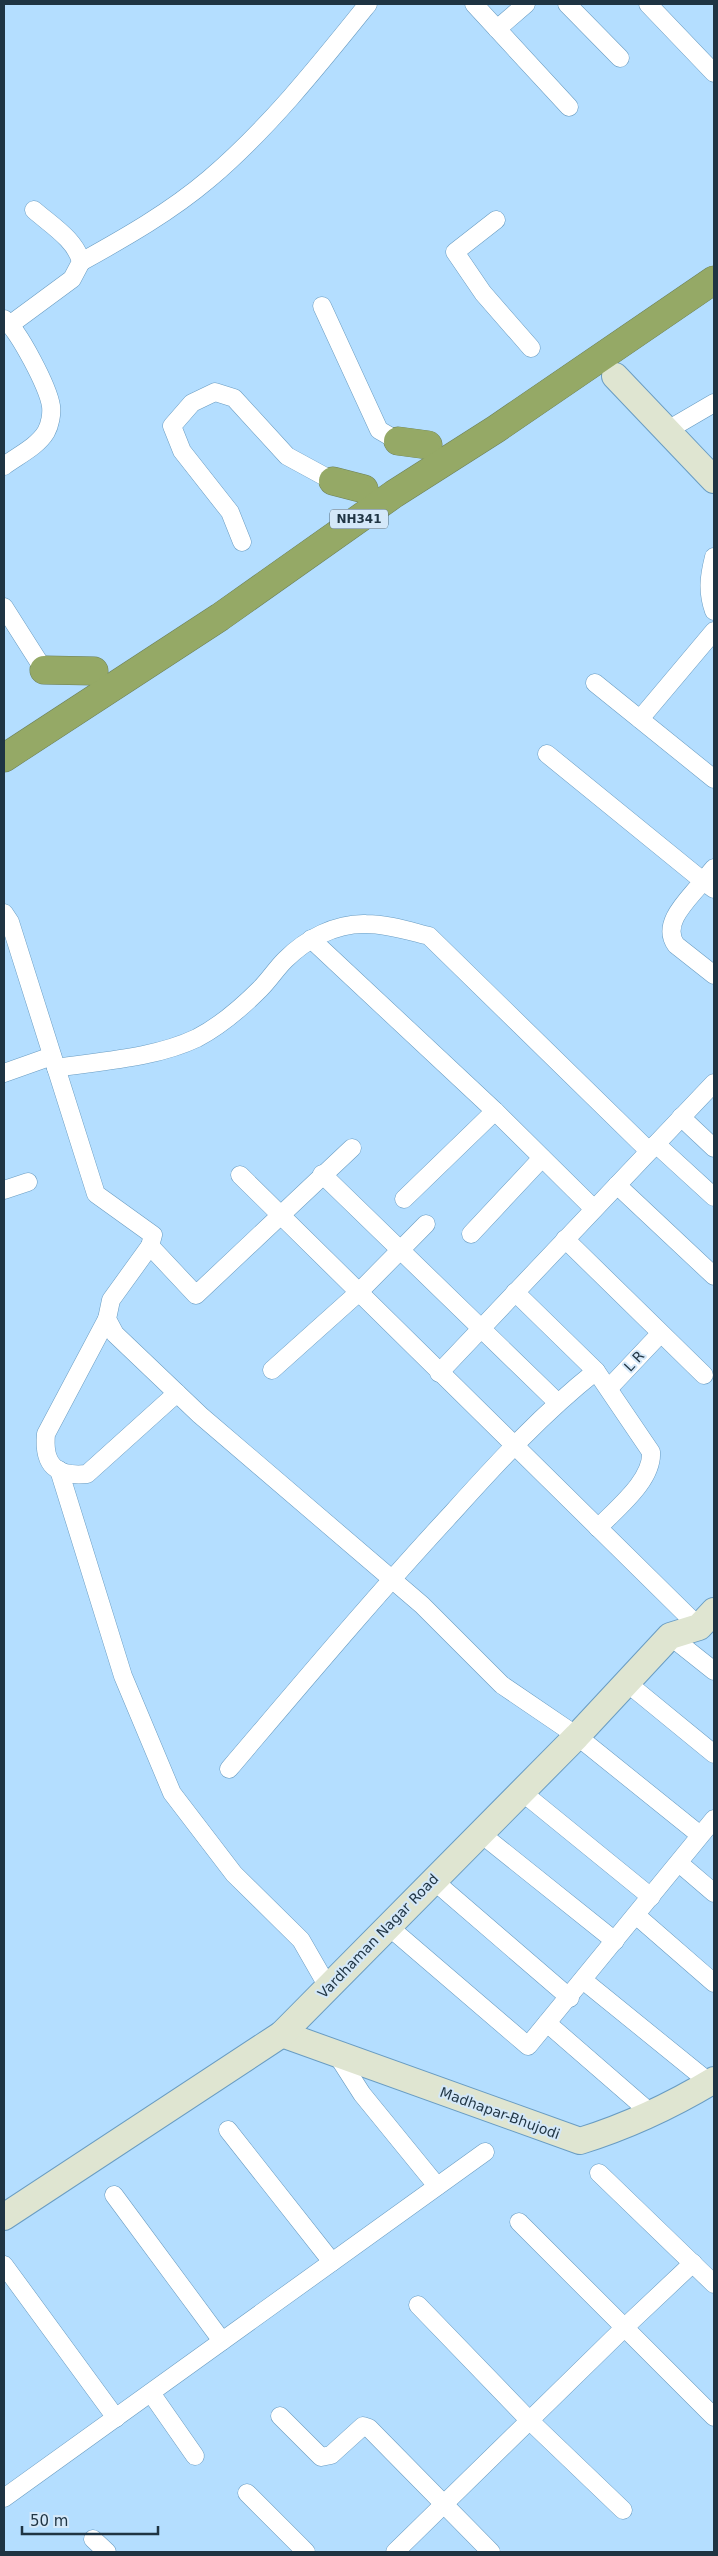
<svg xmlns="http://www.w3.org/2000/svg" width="718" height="2556" viewBox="0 0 718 2556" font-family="'DejaVu Sans',sans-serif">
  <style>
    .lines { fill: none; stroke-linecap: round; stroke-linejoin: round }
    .street-casing { stroke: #699cc2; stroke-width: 19 }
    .secondary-casing { stroke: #699cc2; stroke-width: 28 }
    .highway-casing { stroke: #6c805a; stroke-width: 29 }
    .street { stroke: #fff; stroke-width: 18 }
    .secondary { stroke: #dfe5d1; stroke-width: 26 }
    .highway { stroke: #95a966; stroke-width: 28 }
    .labels { text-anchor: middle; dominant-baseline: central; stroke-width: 4; stroke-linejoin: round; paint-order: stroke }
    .shield { fill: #d4e8f9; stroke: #556a7a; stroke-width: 1 }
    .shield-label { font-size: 12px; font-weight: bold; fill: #1f3443 }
    .street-label { font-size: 14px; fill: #1f3443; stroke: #d4e8f9 }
  </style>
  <rect width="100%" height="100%" fill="#b4deff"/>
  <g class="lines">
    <defs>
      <g id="street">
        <path d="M 474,4 L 569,107"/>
        <path d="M 567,4 L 620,58"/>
        <path d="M 648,4 L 714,73"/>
        <path d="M 497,29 L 526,4"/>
        <path d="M 496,220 L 455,252 L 483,293 L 531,348"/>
        <path d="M 81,262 C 126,237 170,212 209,179 C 269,128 319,65 368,4"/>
        <path d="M 322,306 L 379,430 L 398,441"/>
        <path d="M 4,319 C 19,331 48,387 51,406 C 52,414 50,425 46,432 C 37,447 17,456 4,466"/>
        <path d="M 11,324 L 72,279 L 81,262 C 76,240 51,225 34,210"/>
        <path d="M 666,431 L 714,403"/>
        <path d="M 242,542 L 230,512 L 182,451 L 172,426 L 192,403 L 215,392 L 234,398 L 287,456 L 333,481"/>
        <path d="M 714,557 C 709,577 707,591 714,611"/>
        <path d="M 4,607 L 44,670"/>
        <path d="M 595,683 L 714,779"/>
        <path d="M 640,719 L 714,631"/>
        <path d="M 547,754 L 703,881 C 690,898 660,923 676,945 L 714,975"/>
        <path d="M 714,868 L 703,881 L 714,889"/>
        <path d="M 4,913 L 10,922 L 96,1194 L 153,1235 L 150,1246 L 196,1295 L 352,1148"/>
        <path d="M 311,939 L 495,1111 L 594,1209"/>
        <path d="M 56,1068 C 102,1061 155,1058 197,1038 C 220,1026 242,1007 260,989 C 269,980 276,969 285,960 C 306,939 336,923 366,924 C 387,924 409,931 429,936 L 649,1151"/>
        <path d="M 4,1073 L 52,1056"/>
        <path d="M 681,1117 L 714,1148"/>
        <path d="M 656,1144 L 714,1197"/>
        <path d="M 322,1174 L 557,1402"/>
        <path d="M 240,1175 L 699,1627"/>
        <path d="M 617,1185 L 714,1276"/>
        <path d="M 4,1190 L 28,1182"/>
        <path d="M 404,1199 L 495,1111"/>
        <path d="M 471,1234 L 542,1158"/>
        <path d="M 565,1239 L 704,1375"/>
        <path d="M 150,1246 L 111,1300 L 107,1319 L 115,1334 L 200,1415 L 422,1605 L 502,1685 L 577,1736 L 700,1835"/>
        <path d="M 515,1292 L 596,1371 L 651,1452 C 653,1480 617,1508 598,1528"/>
        <path d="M 107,1319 L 46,1434 C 43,1465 56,1477 87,1474 L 177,1393"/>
        <path d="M 272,1370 L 358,1293 L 426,1224"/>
        <path d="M 439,1373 L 714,1083"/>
        <path d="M 609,1388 L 660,1334"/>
        <path d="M 59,1470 L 123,1676 L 172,1793 L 234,1874 L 301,1940 L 328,1987"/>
        <path d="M 670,1636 L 714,1671"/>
        <path d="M 626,1682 L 714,1754"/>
        <path d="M 229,1769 C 303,1682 376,1595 453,1512 C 498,1462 543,1413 596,1371"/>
        <path d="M 522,1792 L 651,1897"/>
        <path d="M 480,1833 L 615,1941"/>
        <path d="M 679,1863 L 714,1893"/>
        <path d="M 433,1880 L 570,1998"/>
        <path d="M 637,1916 L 714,1983"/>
        <path d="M 388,1926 L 528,2046 L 714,1819"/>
        <path d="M 583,1980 L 710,2083"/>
        <path d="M 547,2023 L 653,2115"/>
        <path d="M 337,2055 L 362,2094 L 437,2186"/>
        <path d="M 228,2130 L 332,2262"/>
        <path d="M 599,2173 L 714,2284"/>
        <path d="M 114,2195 L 222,2341"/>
        <path d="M 519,2222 L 714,2417"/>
        <path d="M 4,2265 L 116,2418"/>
        <path d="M 418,2305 L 530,2421 L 623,2510"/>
        <path d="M 151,2393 L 195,2456"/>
        <path d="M 280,2416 L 321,2457 L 331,2455 L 363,2426 L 369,2428 L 491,2552"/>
        <path d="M 247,2493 L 306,2552"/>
        <path d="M 4,2498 L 485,2152"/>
        <path d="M 93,2539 L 107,2552"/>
        <path d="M 395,2552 L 624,2328 L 693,2263"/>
      </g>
      <g id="secondary">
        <path d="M 615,376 L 714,480"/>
        <path d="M 282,2034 L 580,2141 C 628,2126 671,2106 714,2080"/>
        <path d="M 4,2217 L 282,2034 L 577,1736 L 670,1636 L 699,1627 L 714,1611"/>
      </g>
      <g id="highway">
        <path d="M 398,441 L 428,445"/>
        <path d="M 333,481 L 364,489"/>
        <path d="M 44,670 L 94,671"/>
        <path d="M 4,758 L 220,617 L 394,494 L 496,429 L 714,280"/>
      </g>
    </defs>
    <use href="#street" class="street-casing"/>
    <use href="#secondary" class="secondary-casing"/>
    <use href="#highway" class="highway-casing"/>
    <use href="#street" class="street"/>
    <use href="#secondary" class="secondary"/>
    <use href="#highway" class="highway"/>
  </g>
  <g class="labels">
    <rect class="shield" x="330" y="509.5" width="58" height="19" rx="4"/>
    <g class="shield-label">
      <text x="359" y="519">NH341</text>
    </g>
    <g class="street-label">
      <text transform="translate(634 1361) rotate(-47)">L R</text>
      <text transform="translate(378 1936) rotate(-46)">Vardhaman Nagar Road</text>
      <text transform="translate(500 2113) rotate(20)">Madhapar-Bhujodi</text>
    </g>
  </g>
  <rect width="718" height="2556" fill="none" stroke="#1f3443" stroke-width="10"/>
  <path d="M22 2526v8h136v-8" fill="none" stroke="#1f3443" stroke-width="2.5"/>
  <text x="30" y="2526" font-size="15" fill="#1f3443" stroke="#d4e8f9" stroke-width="4" paint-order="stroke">50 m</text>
</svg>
